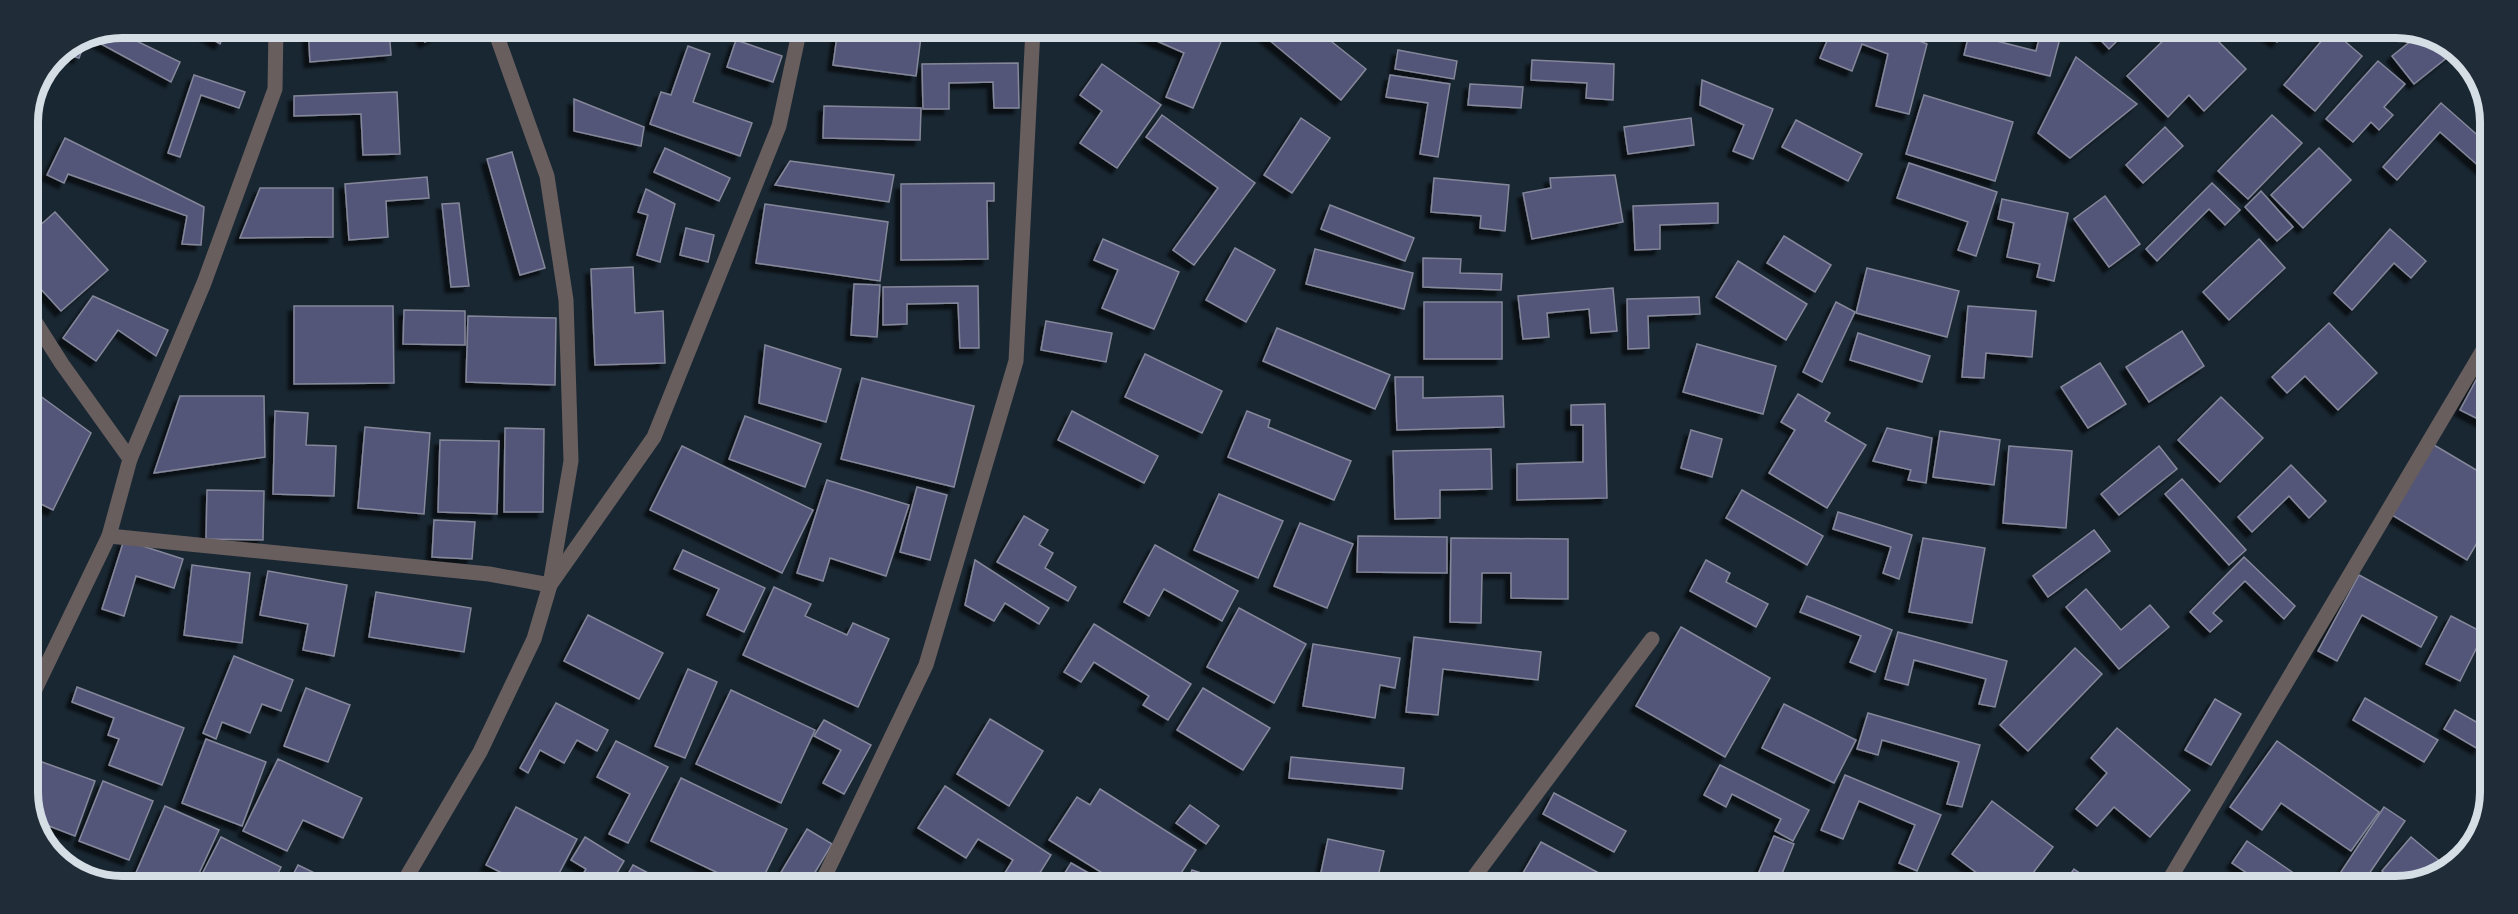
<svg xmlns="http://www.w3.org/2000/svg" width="2518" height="914" viewBox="0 0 2518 914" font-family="'Golos Text',sans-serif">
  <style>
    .building { fill: #535579; stroke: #85879a; stroke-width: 1.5; filter: url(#shadow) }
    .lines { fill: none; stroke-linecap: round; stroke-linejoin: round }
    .minor { stroke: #685e5e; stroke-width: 15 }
    .rim { fill: none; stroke: #d5dee5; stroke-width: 8 }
  </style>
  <defs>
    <filter id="shadow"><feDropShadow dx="-5.5" dy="5.5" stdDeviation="1.5" flood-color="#0009"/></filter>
  </defs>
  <rect width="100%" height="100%" fill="#192732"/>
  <g class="building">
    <path d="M 193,27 L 228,27 L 220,44 Z"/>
    <path d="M 308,27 L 389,28 L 391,55 L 310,62 Z"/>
    <path d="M 417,28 L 431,28 L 436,36 L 425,42 Z"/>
    <path d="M 838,29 L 922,29 L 916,76 L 833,65 Z"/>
    <path d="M 1143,29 L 1205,29 L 1223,37 L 1193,108 L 1166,97 L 1184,53 L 1141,34 Z"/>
    <path d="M 1256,29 L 1317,30 L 1366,69 L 1341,100 Z"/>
    <path d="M 114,30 L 180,62 L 171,82 L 92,39 Z"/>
    <path d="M 1831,31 L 1894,31 L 1927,44 L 1909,114 L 1876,106 L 1888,54 L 1862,44 L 1852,71 L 1820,58 Z"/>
    <path d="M 2041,31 L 2062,31 L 2050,76 L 1964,55 L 1969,34 L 2036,51 Z"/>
    <path d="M 2092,31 L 2127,31 L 2109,49 Z"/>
    <path d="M 2173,31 L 2208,31 L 2246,69 L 2204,111 L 2189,95 L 2168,117 L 2127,76 Z"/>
    <path d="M 2263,32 L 2285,32 L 2277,42 Z"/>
    <path d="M 2329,32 L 2334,32 L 2362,56 L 2315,111 L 2284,85 Z"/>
    <path d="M 2406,32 L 2427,32 L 2454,52 L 2414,84 L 2392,56 L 2412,40 Z"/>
    <path d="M 736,40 L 782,56 L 773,82 L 727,67 Z"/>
    <path d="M 85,42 L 79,58 L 60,52 Z"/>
    <path d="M 688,46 L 710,54 L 693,102 L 752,123 L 740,156 L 650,124 L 661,92 L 671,95 Z"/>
    <path d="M 1398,50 L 1457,61 L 1454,79 L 1395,69 Z"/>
    <path d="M 2076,57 L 2137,104 L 2070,158 L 2038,133 Z"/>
    <path d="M 1532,60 L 1614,64 L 1613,100 L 1586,98 L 1587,83 L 1531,80 Z"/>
    <path d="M 2378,61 L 2405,84 L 2384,107 L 2393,115 L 2379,130 L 2371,122 L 2353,142 L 2326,119 Z"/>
    <path d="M 1018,63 L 1019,108 L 994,108 L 993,82 L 949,83 L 949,109 L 923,109 L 922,64 Z"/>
    <path d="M 1102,64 L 1161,105 L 1117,168 L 1080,143 L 1102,111 L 1080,95 Z"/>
    <path d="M 194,75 L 245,92 L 239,108 L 201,95 L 180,157 L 168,153 Z"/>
    <path d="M 1390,75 L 1450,84 L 1438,157 L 1420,154 L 1428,103 L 1386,97 Z"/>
    <path d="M 1702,80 L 1773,109 L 1753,159 L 1733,151 L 1744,125 L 1700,105 Z"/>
    <path d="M 1470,84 L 1523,87 L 1521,108 L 1468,105 Z"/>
    <path d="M 397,92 L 400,154 L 363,155 L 361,114 L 294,116 L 294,96 Z"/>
    <path d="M 1924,95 L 2013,122 L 1995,181 L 1906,154 Z"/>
    <path d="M 574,99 L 644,127 L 641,146 L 574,131 Z"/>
    <path d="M 2441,103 L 2491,147 L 2490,176 L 2440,132 L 2397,180 L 2383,167 Z"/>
    <path d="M 824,106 L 921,108 L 920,140 L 823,138 Z"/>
    <path d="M 1162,115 L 1255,183 L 1194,265 L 1173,250 L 1218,188 L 1146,137 Z"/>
    <path d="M 2272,115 L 2302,143 L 2248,199 L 2218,171 Z"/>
    <path d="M 1301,118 L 1330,138 L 1292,193 L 1264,175 Z"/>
    <path d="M 1691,118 L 1694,145 L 1628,154 L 1624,127 Z"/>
    <path d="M 1796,120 L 1862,154 L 1848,181 L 1782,147 Z"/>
    <path d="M 2165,127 L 2183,146 L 2143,183 L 2126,165 Z"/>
    <path d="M 65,138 L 204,207 L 201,245 L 182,244 L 187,216 L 68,174 L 64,183 L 47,175 Z"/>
    <path d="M 665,148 L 730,178 L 719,201 L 654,172 Z"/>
    <path d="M 2319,148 L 2351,180 L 2303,228 L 2271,195 Z"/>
    <path d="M 512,152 L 545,268 L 520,275 L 487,159 Z"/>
    <path d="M 790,161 L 894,175 L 889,202 L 775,185 Z"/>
    <path d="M 1909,163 L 1997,192 L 1976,256 L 1958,250 L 1968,222 L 1897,198 Z"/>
    <path d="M 1615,175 L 1623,222 L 1532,239 L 1523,193 L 1551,188 L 1550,178 Z"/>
    <path d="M 427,177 L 429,198 L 386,201 L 388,237 L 349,240 L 345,184 Z"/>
    <path d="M 1434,178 L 1509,185 L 1505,231 L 1480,228 L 1481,216 L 1431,212 Z"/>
    <path d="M 994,183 L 994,201 L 987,201 L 988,259 L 901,260 L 901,184 Z"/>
    <path d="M 2212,183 L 2240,210 L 2225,225 L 2209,209 L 2157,261 L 2146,249 Z"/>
    <path d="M 260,188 L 333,188 L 333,237 L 240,238 Z"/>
    <path d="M 646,189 L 675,204 L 660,262 L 637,255 L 648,215 L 638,212 Z"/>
    <path d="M 2261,191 L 2293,227 L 2277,241 L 2245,207 Z"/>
    <path d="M 2105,196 L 2140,244 L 2109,267 L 2074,219 Z"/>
    <path d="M 2002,199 L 2068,213 L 2054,281 L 2037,277 L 2040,264 L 2007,257 L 2014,223 L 1998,219 Z"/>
    <path d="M 459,203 L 469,286 L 451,287 L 442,204 Z"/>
    <path d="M 1718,203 L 1718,223 L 1660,225 L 1660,249 L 1635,250 L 1633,206 Z"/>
    <path d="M 765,204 L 888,222 L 880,281 L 756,263 Z"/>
    <path d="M 1330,205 L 1414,238 L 1405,261 L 1321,229 Z"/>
    <path d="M 55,212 L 108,270 L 61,311 L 27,274 L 27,237 Z"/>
    <path d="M 686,228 L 714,235 L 708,262 L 680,255 Z"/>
    <path d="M 2390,229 L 2426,261 L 2411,278 L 2394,263 L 2352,310 L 2334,293 Z"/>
    <path d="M 1784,236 L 1831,265 L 1815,292 L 1767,263 Z"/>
    <path d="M 1103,239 L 1179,272 L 1154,329 L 1102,308 L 1118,270 L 1094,260 Z"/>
    <path d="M 2259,239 L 2285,268 L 2229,320 L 2203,292 Z"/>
    <path d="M 1235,248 L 1275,270 L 1246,322 L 1206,300 Z"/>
    <path d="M 1315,249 L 1413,273 L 1404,309 L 1306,284 Z"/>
    <path d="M 1423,258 L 1461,259 L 1460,273 L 1502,274 L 1501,290 L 1423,287 Z"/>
    <path d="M 1738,261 L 1807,304 L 1786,340 L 1716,297 Z"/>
    <path d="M 633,267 L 635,313 L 663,311 L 665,363 L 595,365 L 591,269 Z"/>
    <path d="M 1867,268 L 1959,291 L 1947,337 L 1856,313 Z"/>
    <path d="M 854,284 L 880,285 L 877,337 L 851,335 Z"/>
    <path d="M 978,286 L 979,348 L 960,348 L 958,303 L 907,304 L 907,324 L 883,325 L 883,287 Z"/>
    <path d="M 1613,288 L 1617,331 L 1591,333 L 1589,309 L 1547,313 L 1549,337 L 1523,339 L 1518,296 Z"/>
    <path d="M 93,296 L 168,330 L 156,356 L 118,330 L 96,361 L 63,338 Z"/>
    <path d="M 1699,297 L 1700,314 L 1648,316 L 1649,348 L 1628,349 L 1627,299 Z"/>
    <rect x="1424" y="302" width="78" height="57"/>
    <path d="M 1836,302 L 1855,312 L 1822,382 L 1803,372 Z"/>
    <path d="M 294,306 L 393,306 L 394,383 L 294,384 Z"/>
    <path d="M 1968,306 L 2036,311 L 2032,357 L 1986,353 L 1984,378 L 1962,377 Z"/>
    <path d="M 404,310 L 465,311 L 465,345 L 403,344 Z"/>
    <path d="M 468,316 L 556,318 L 555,385 L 466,382 Z"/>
    <path d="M 1046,321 L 1112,333 L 1106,362 L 1041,350 Z"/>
    <path d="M 2329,323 L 2377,373 L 2338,410 L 2305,376 L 2287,393 L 2272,377 Z"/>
    <path d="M 1277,328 L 1390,375 L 1375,409 L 1263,361 Z"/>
    <path d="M 2182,331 L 2204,366 L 2149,402 L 2126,367 Z"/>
    <path d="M 1858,333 L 1930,356 L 1922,382 L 1850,360 Z"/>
    <path d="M 1697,344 L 1776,366 L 1763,414 L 1683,392 Z"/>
    <path d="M 765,345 L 841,369 L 826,422 L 759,403 Z"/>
    <path d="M 1145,354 L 1222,391 L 1202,433 L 1125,397 Z"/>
    <path d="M 2489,356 L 2489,413 L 2484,422 L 2460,410 Z"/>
    <path d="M 2100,363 L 2126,404 L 2088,428 L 2061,387 Z"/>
    <path d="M 1395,377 L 1423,377 L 1423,398 L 1503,396 L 1504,427 L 1397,430 Z"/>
    <path d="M 862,378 L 974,406 L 954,487 L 841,459 Z"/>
    <path d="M 28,387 L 91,433 L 53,510 L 27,497 Z"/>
    <path d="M 1798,394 L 1830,413 L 1825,421 L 1866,445 L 1827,508 L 1769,473 L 1795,430 L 1781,422 Z"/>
    <path d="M 180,396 L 264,396 L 265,457 L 154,473 Z"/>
    <path d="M 2221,397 L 2263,438 L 2220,482 L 2178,440 Z"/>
    <path d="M 1605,404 L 1607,498 L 1517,500 L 1517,464 L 1583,462 L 1583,425 L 1571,425 L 1571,405 Z"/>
    <path d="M 275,411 L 308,413 L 306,445 L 336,446 L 334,496 L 273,494 Z"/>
    <path d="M 1072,411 L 1158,456 L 1144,483 L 1058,440 Z"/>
    <path d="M 1247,411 L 1270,420 L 1268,427 L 1351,461 L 1334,500 L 1228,457 Z"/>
    <path d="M 745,416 L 821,444 L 805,487 L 729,459 Z"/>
    <path d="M 365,427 L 430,433 L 424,514 L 358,508 Z"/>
    <path d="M 505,428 L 544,429 L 543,512 L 504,512 Z"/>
    <path d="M 1887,428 L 1932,438 L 1926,483 L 1908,480 L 1911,470 L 1873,461 Z"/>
    <path d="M 1691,430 L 1722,439 L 1712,477 L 1681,468 Z"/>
    <path d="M 1940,431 L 2000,440 L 1994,485 L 1933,477 Z"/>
    <path d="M 440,440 L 499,441 L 497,514 L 438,512 Z"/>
    <path d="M 2429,442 L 2488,477 L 2488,524 L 2467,560 L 2387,512 Z"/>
    <path d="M 682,446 L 813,510 L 782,573 L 650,510 Z"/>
    <path d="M 2009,446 L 2072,451 L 2066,528 L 2003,523 Z"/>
    <path d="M 2159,446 L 2177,469 L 2119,515 L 2101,494 Z"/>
    <path d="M 1491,449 L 1492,489 L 1440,490 L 1440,518 L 1395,519 L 1393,451 Z"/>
    <path d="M 2291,465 L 2326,501 L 2309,518 L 2289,496 L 2252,532 L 2238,517 Z"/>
    <path d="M 2182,479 L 2246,550 L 2229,565 L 2165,494 Z"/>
    <path d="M 827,480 L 909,505 L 886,576 L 830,558 L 823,581 L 797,573 Z"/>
    <path d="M 917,487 L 947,495 L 930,560 L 900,552 Z"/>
    <path d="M 207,490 L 264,491 L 263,540 L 206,539 Z"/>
    <path d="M 1742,490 L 1823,536 L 1807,565 L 1726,518 Z"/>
    <path d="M 1219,494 L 1283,521 L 1258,578 L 1194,550 Z"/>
    <path d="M 1838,512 L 1912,535 L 1899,579 L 1883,573 L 1891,547 L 1833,529 Z"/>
    <path d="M 1024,516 L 1048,530 L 1039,545 L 1053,553 L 1045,568 L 1076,587 L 1068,601 L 997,562 Z"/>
    <path d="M 434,520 L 475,522 L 472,559 L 432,557 Z"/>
    <path d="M 1300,523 L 1353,544 L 1327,608 L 1274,586 Z"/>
    <path d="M 2094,530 L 2110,551 L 2048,597 L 2033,576 Z"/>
    <path d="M 1358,536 L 1447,537 L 1447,573 L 1357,572 Z"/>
    <path d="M 1451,538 L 1568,539 L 1568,599 L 1511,598 L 1511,573 L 1482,573 L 1481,623 L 1450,622 Z"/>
    <path d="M 1923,538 L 1985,548 L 1972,623 L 1909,612 Z"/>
    <path d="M 124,540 L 183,559 L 174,588 L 136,576 L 124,616 L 102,609 Z"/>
    <path d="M 1155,545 L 1238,591 L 1222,621 L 1164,589 L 1149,616 L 1124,602 Z"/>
    <path d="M 683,550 L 765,588 L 744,632 L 707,615 L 719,589 L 674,569 Z"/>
    <path d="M 2244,557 L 2295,606 L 2284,619 L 2245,581 L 2213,613 L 2222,621 L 2210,632 L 2190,612 Z"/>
    <path d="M 975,560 L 1049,608 L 1039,624 L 1005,603 L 994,621 L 965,605 Z"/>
    <path d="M 1706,560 L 1730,573 L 1726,582 L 1768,604 L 1756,627 L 1690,591 Z"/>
    <path d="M 192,565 L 250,573 L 242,643 L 184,635 Z"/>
    <path d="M 268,571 L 347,585 L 334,656 L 303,650 L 308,624 L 260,615 Z"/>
    <path d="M 2359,575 L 2437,617 L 2421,647 L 2362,615 L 2337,661 L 2318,651 Z"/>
    <path d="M 774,587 L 811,604 L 805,616 L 847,635 L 853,623 L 889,639 L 858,707 L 743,655 Z"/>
    <path d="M 2086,589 L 2121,630 L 2150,605 L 2169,627 L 2119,669 L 2066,607 Z"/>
    <path d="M 376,592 L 471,608 L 464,652 L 369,637 Z"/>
    <path d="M 1807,596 L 1892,630 L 1875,672 L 1850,662 L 1861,636 L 1800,612 Z"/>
    <path d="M 1239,608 L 1306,644 L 1274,703 L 1207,667 Z"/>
    <path d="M 588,615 L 663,653 L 639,699 L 564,661 Z"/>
    <path d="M 2451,616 L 2484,633 L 2460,681 L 2426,664 Z"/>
    <path d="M 1094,624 L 1191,684 L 1168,720 L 1143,705 L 1149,696 L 1094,662 L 1081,682 L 1064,672 Z"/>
    <path d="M 1681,627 L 1770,678 L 1725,757 L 1636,706 Z"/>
    <path d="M 1898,632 L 2007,661 L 1995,707 L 1979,704 L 1986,679 L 1914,660 L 1908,685 L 1885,679 Z"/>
    <path d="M 1414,637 L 1541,652 L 1538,680 L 1443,669 L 1438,715 L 1406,712 Z"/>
    <path d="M 1313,644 L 1400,658 L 1395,688 L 1380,685 L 1375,718 L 1303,706 Z"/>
    <path d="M 2075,648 L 2102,674 L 2028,751 L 2000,725 Z"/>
    <path d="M 234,656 L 293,680 L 281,711 L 262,704 L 250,733 L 222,722 L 216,739 L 203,733 Z"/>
    <path d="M 688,669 L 717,682 L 685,758 L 655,746 Z"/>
    <path d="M 77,687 L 184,728 L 162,785 L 109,765 L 119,739 L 108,735 L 114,718 L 72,702 Z"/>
    <path d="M 306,688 L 350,705 L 328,762 L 284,746 Z"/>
    <path d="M 1203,688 L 1270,728 L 1243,770 L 1177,730 Z"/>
    <path d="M 731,690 L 815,730 L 781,803 L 696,764 Z"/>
    <path d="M 2365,698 L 2438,740 L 2424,762 L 2353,720 Z"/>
    <path d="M 2215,699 L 2241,714 L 2211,765 L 2185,750 Z"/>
    <path d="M 556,703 L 608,730 L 597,751 L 577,740 L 564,763 L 540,750 L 528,773 L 520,768 Z"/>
    <path d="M 1784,704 L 1856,740 L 1834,783 L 1762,748 Z"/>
    <path d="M 2455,710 L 2487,728 L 2487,734 L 2478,749 L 2444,729 Z"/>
    <path d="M 1868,713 L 1980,745 L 1962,807 L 1947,804 L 1959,762 L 1882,740 L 1878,755 L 1857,749 Z"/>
    <path d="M 990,719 L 1043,751 L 1009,806 L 957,774 Z"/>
    <path d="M 824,720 L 871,745 L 844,794 L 823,783 L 841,750 L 814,736 Z"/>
    <path d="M 2117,728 L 2190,790 L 2150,837 L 2114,807 L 2097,826 L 2076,809 L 2107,773 L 2091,758 Z"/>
    <path d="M 206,739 L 266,762 L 242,826 L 182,803 Z"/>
    <path d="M 616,741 L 668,767 L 628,843 L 609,834 L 630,794 L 597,777 Z"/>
    <path d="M 2277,741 L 2379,812 L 2351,851 L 2281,803 L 2262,830 L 2230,807 Z"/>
    <path d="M 1291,757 L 1404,768 L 1402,789 L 1289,778 Z"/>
    <path d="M 31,758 L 95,781 L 75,836 L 36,821 L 27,799 L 27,769 Z"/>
    <path d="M 278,759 L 362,798 L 343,838 L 303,820 L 287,851 L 243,831 Z"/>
    <path d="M 1720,765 L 1809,810 L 1793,841 L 1775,831 L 1781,819 L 1732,794 L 1726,807 L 1704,795 Z"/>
    <path d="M 1845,775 L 1941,815 L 1917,871 L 1899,863 L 1915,825 L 1859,801 L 1843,839 L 1821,830 Z"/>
    <path d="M 681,778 L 787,829 L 760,884 L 739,883 L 651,841 Z"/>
    <path d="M 103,781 L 153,801 L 129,860 L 79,841 Z"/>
    <path d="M 945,786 L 1051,855 L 1033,884 L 998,884 L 1013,860 L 978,839 L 966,858 L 918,828 Z"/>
    <path d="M 1100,789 L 1196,850 L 1174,884 L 1120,884 L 1049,840 L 1077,797 L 1090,805 Z"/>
    <path d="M 1554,793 L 1626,831 L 1614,852 L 1543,814 Z"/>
    <path d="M 1992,801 L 2053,847 L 2023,886 L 1994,886 L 1952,854 Z"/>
    <path d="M 1190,805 L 1219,826 L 1206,844 L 1176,823 Z"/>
    <path d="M 165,806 L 219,830 L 195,882 L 132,882 Z"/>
    <path d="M 516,807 L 577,839 L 554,883 L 522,883 L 486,865 Z"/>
    <path d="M 2384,807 L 2405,821 L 2360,887 L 2331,887 Z"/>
    <path d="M 807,829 L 832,844 L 808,884 L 774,884 Z"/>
    <path d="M 1774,836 L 1794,844 L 1777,886 L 1753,886 Z"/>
    <path d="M 221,837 L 281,867 L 274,882 L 198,882 Z"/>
    <path d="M 585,837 L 624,861 L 611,883 L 578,883 L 586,869 L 571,860 Z"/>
    <path d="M 2411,837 L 2449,869 L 2400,886 L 2382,871 Z"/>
    <path d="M 1328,839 L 1384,851 L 1376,885 L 1334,885 L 1319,882 Z"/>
    <path d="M 2247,841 L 2314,887 L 2268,887 L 2232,863 Z"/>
    <path d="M 1541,842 L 1621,885 L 1516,885 Z"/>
    <path d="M 1071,863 L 1108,884 L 1058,884 Z"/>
    <path d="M 298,865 L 335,883 L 289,883 Z"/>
    <path d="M 633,865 L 667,883 L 623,883 Z"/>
    <path d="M 2074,869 L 2098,886 L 2062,886 Z"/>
    <path d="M 1192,870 L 1238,885 L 1187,884 Z"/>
    <path d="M 2188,874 L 2206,887 L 2180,887 Z"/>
  </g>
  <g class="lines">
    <g class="minor">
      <path d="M 494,28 L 547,176 L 566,300 L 571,461 L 551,579"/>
      <path d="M 27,309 L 62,364 L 130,459 L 109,536 L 489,574 L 550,585 L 534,639 L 480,752 L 403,883"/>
      <path d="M 130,459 L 204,283 L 275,89 L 276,27"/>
      <path d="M 550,585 L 654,437 L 779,126 L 800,28"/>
      <path d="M 27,706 L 109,536"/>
      <path d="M 821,884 L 926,665 L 1016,361 L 1033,29"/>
      <path d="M 1468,885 L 1652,639"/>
      <path d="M 2165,887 L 2489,340"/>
    </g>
  </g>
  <path d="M0 0H2518V914H0ZM122 38H2396A84 84 0 0 1 2480 122V792A84 84 0 0 1 2396 876H122A84 84 0 0 1 38 792V122A84 84 0 0 1 122 38Z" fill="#202c37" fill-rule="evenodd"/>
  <path class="rim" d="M122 38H2396A84 84 0 0 1 2480 122V792A84 84 0 0 1 2396 876H122A84 84 0 0 1 38 792V122A84 84 0 0 1 122 38Z"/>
</svg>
